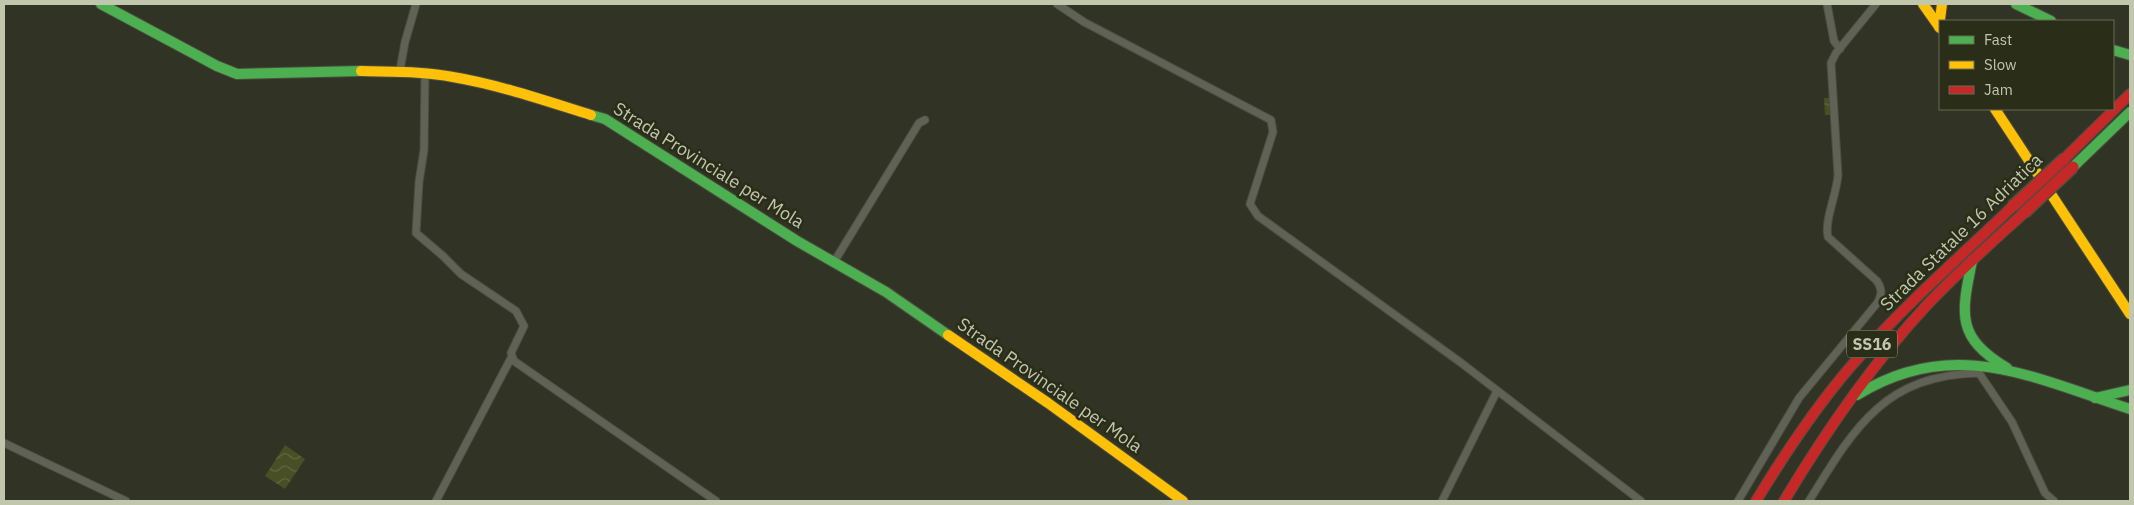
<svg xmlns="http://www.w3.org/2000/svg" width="2134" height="505" viewBox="0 0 2134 505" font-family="'IBM Plex Sans',sans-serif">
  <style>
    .water { fill: url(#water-waves) }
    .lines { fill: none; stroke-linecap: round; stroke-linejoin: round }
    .street-casing { stroke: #4c4e42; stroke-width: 9 }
    .fast-casing { stroke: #4c4e42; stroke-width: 12 }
    .slow-casing { stroke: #4c4e42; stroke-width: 12 }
    .jam-casing { stroke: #4c4e42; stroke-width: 12 }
    .street { stroke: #5f6254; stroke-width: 7 }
    .fast { stroke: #4caf50; stroke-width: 10 }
    .slow { stroke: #ffc107; stroke-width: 10 }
    .jam { stroke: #c62828; stroke-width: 10 }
    .jam-bridge-casing { stroke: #4d5040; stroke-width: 14; stroke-linecap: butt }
    .jam-bridge { stroke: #c62828; stroke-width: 11 }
    .labels { text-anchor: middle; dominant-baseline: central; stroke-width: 5; stroke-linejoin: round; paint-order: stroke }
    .shield { fill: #2a2e18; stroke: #949980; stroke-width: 1 }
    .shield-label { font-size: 16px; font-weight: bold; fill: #c1c7ac }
    .street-label { font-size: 18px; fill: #c1c7ac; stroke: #2a2e18 }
  </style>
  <defs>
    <pattern id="water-waves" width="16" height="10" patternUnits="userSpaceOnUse" patternTransform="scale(1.25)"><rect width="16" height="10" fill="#484f24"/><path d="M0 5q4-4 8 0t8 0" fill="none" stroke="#616741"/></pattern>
  </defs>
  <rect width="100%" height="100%" fill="#313324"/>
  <g class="water">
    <path d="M 1824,98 L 1830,98 L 1831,115 L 1825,115 Z"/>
    <path d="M 285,445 L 305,459 L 285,489 L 265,476 Z"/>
  </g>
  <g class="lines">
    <defs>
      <g id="street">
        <path d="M 1057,4 L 1084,22 L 1271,120 L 1273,132 L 1250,204 L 1258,216 L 1460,362 L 1641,501"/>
        <path d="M 1827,4 L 1834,41 L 1840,49"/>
        <path d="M 400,70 L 405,42 L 416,4"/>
        <path d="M 425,73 L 424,150 L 419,182 L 416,233 L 443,256 L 461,274 L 516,311 L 524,326 L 511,353 L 514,361 L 716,501"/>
        <path d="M 834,262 L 919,123 L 925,120"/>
        <path d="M 4,443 L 126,501"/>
        <path d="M 436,501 L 511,358"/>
        <path d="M 1442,501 L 1497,391"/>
        <path d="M 1738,501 L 1799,398 L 1878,302 C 1882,293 1882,289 1877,281 L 1828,237 C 1824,221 1837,193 1838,175 L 1831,63 L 1836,53 L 1876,4"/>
        <path d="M 1809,501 C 1854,428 1884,375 1979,373 L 2012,422 L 2045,493 L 2054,501"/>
      </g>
      <g id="fast">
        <path d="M 101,4 L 217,66 L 237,74 L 361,71"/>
        <path d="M 2016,4 L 2051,21"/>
        <path d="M 2113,50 L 2130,55"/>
        <path d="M 591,115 L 605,119 L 797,241 L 886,292 L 948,335"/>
        <path d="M 2073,167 L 2130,112"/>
        <path d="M 1972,261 C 1961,315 1956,337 2007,368"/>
        <path d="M 1857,395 C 1953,335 2034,378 2130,409"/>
        <path d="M 2095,398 L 2130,390"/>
      </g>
      <g id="slow">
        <path d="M 1923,4 L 1940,28"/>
        <path d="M 1939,27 L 1942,4"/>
        <path d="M 361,71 C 392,72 423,71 453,77 C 500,85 546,101 591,115"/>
        <path d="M 1995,109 L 2130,314"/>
        <path d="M 948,335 L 1048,403 L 1183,501"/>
      </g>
      <g id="jam">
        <path d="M 2065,158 L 2130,94"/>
        <path d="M 1756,501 C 1787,450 1820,400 1860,356 C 1907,303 1961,256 2012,207"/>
        <path d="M 1784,501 C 1826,431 1872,364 1927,305 C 1958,272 1991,243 2024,213"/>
      </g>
    </defs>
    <use href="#street" class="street-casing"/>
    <use href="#fast" class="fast-casing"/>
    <use href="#slow" class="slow-casing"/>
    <use href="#jam" class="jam-casing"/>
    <use href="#street" class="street"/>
    <use href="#fast" class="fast"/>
    <use href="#slow" class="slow"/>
    <use href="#jam" class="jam"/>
    <defs>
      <g id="jam-bridge">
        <path d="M 2012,207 L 2065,158"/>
        <path d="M 2024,213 L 2073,167"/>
      </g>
    </defs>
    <use href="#jam-bridge" class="jam-bridge-casing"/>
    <use href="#jam-bridge" class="jam-bridge"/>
  </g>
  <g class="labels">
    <rect class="shield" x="1847" y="330.5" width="50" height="27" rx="4"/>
    <g class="shield-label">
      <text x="1872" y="344">SS16</text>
    </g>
    <g class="street-label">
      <text transform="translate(709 165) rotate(32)">Strada Provinciale per Mola</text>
      <text transform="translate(1961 232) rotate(-44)">Strada Statale 16 Adriatica</text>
      <text transform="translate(1050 385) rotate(35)">Strada Provinciale per Mola</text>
    </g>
  </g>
  <rect width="2134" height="505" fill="none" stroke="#c1c7ac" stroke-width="10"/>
  <rect x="1939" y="20" width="175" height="90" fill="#2a2e18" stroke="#666b53"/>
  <rect x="1949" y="36" width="25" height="8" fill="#4caf50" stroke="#666b53"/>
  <text x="1984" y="45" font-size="15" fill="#c1c7ac">Fast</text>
  <rect x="1949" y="61" width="25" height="8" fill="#ffc107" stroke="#666b53"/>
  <text x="1984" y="70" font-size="15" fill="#c1c7ac">Slow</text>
  <rect x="1949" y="86" width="25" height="8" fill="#c62828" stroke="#666b53"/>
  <text x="1984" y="95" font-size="15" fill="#c1c7ac">Jam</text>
</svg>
